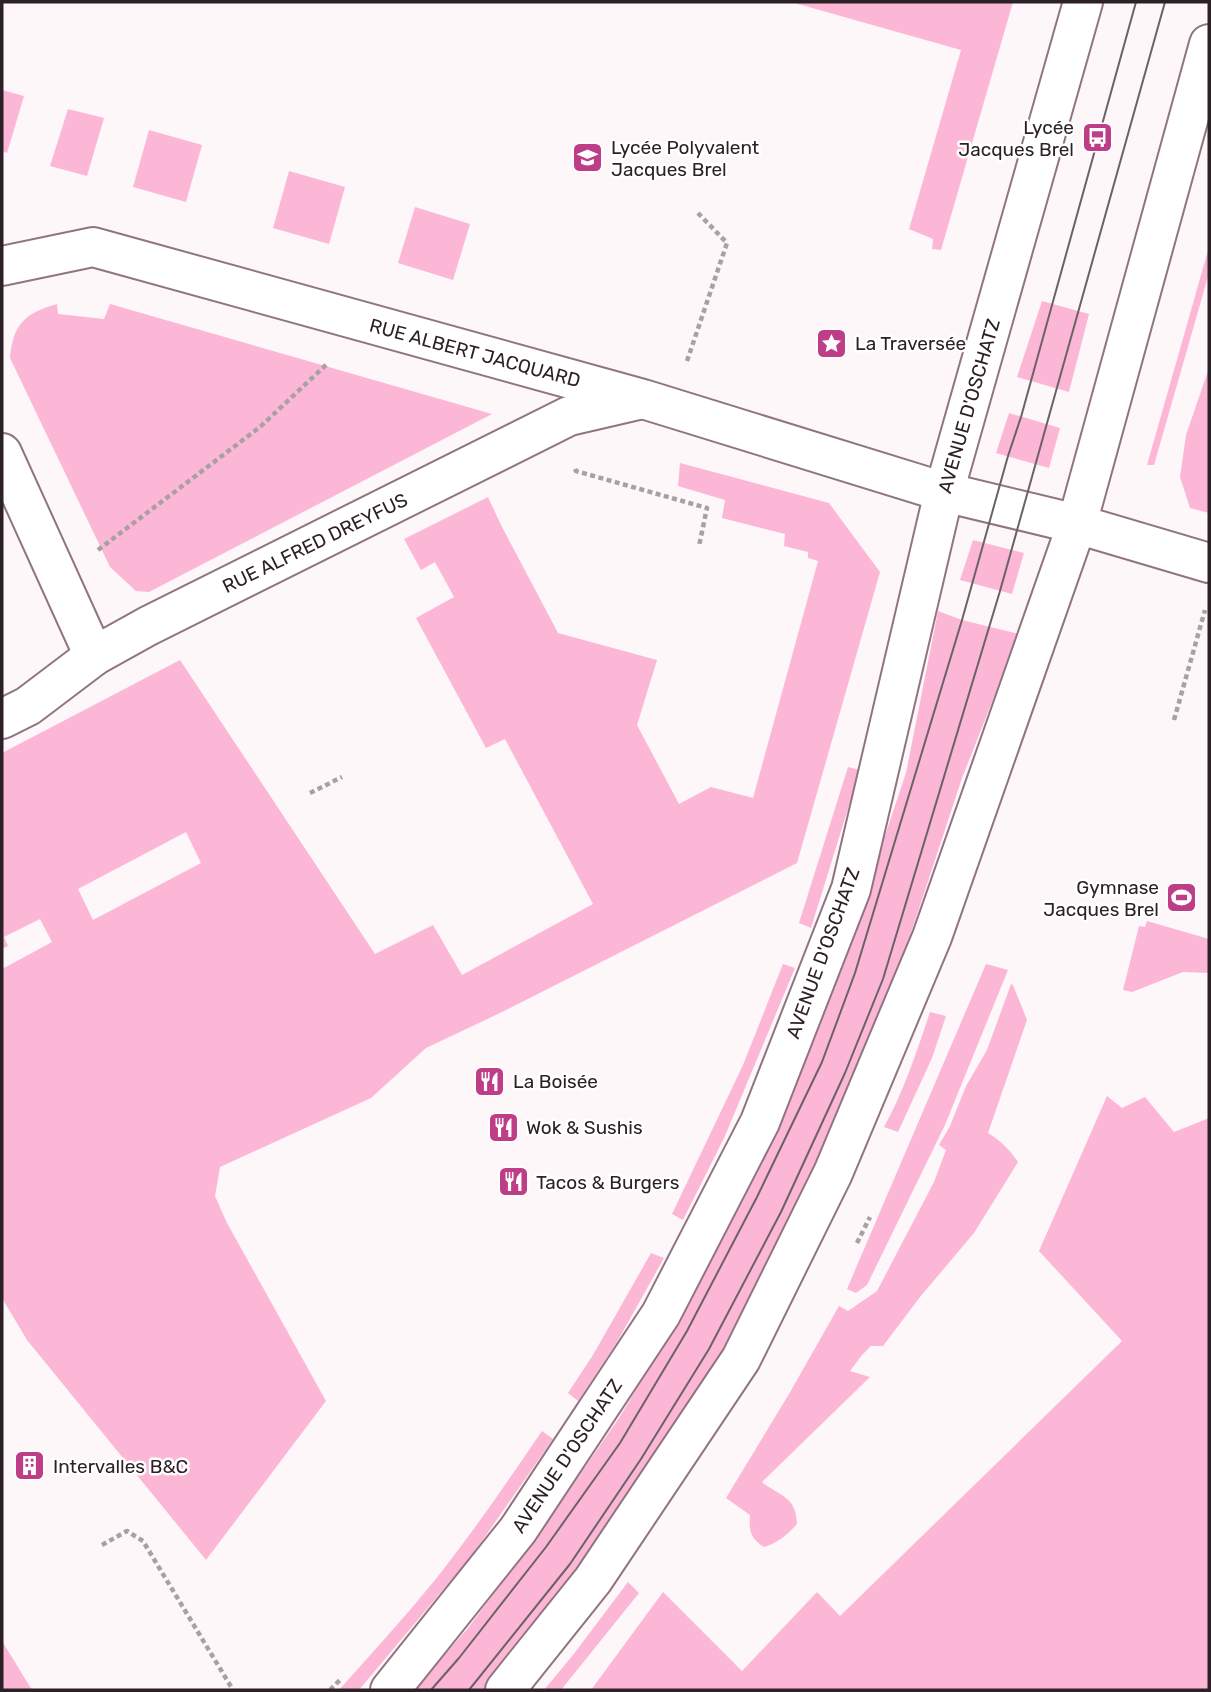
<svg xmlns="http://www.w3.org/2000/svg" width="1211" height="1692" viewBox="0 0 1211 1692" font-family="Rubik,sans-serif">
  <style>
    .green { fill: #fcb7d7; fill-rule: evenodd }
    .lines { fill: none; stroke-linecap: round; stroke-linejoin: round }
    .street-casing { stroke: #907581; stroke-width: 42 }
    .secondary-casing { stroke: #907581; stroke-width: 42 }
    .path { stroke: #a8a0a3; stroke-width: 4.5; stroke-dasharray: 5 3.5; stroke-linecap: butt }
    .street { stroke: #fff; stroke-width: 38 }
    .secondary { stroke: #fff; stroke-width: 38 }
    .tram { stroke: #6b6266; stroke-width: 2 }
    .labels { text-anchor: middle; dominant-baseline: central; stroke-width: 5; stroke-linejoin: round; paint-order: stroke }
    .poi-label { font-size: 19px; fill: #2c2126; stroke: #fff; text-anchor: start }
    .street-label { font-size: 19px; fill: #2c2126; stroke: #fff }
  </style>
  <rect width="100%" height="100%" fill="#fdf7f9"/>
  <g class="green">
    <path d="M 791,2 L 1013,2 L 941,250 L 932,249 L 933,239 L 909,229 L 961,50 Z"/>
    <path d="M 2,90 L 24,96 L 7,153 L 2,151 Z"/>
    <path d="M 68,109 L 104,118 L 87,176 L 50,166 Z"/>
    <path d="M 149,130 L 202,145 L 186,202 L 133,187 Z"/>
    <path d="M 289,171 L 345,187 L 329,244 L 273,228 Z"/>
    <path d="M 415,207 L 470,224 L 453,280 L 398,263 Z"/>
    <path d="M 1209,247 L 1209,273 L 1154,465 L 1147,465 Z"/>
    <path d="M 1042,301 L 1089,314 L 1069,392 L 1017,377 Z"/>
    <path d="M 57,304 L 58,314 L 104,319 L 110,304 L 492,414 L 149,592 L 136,591 L 110,567 L 10,358 C 13,324 25,313 57,304 Z"/>
    <path d="M 1209,368 L 1209,513 L 1190,508 L 1180,477 L 1186,435 Z"/>
    <path d="M 1009,413 L 1060,428 L 1049,468 L 996,453 Z"/>
    <path d="M 680,463 L 829,503 L 880,572 L 797,863 L 500,1013 L 426,1048 L 371,1098 L 220,1167 L 215,1196 L 227,1223 L 326,1401 L 206,1560 L 27,1340 L 2,1298 L 2,965 L 4,968 L 52,942 L 40,919 L 4,937 L 8,946 L 2,949 L 2,753 L 180,660 L 375,954 L 433,925 L 462,975 L 593,904 L 505,739 L 486,748 L 416,618 L 454,597 L 435,562 L 421,570 L 404,539 L 488,497 L 501,525 L 558,633 L 657,660 L 637,725 L 679,804 L 711,787 L 753,798 L 818,561 L 808,558 L 808,552 L 784,546 L 785,534 L 722,518 L 725,500 L 678,486 ZM 186,832 L 201,863 L 93,920 L 78,889 Z"/>
    <path d="M 973,540 L 1024,553 L 1012,594 L 960,580 Z"/>
    <path d="M 938,611 L 962,620 L 1019,634 L 962,778 L 886,1009 L 837,1128 L 723,1354 L 668,1447 L 489,1690 L 414,1690 L 468,1628 L 544,1526 L 619,1418 L 674,1326 L 736,1213 L 784,1113 L 831,996 L 906,773 Z"/>
    <path d="M 848,767 L 860,770 L 811,928 L 799,923 Z"/>
    <path d="M 1147,921 L 1209,939 L 1209,973 L 1183,972 L 1132,992 L 1123,990 L 1139,926 L 1145,927 Z"/>
    <path d="M 783,964 L 795,968 L 725,1136 L 683,1220 L 672,1214 L 743,1065 Z"/>
    <path d="M 986,964 L 1008,970 L 945,1125 L 867,1285 L 856,1293 L 847,1289 Z"/>
    <path d="M 1011,984 L 1013,985 L 1027,1020 L 988,1133 C 1001,1141 1009,1149 1018,1162 L 974,1233 L 920,1297 L 883,1346 L 871,1346 L 862,1355 L 850,1371 L 870,1377 L 762,1482 C 781,1497 796,1496 797,1524 C 787,1535 778,1543 764,1547 C 750,1538 749,1531 750,1515 L 726,1498 L 789,1394 L 839,1306 L 848,1311 L 877,1291 L 934,1182 L 946,1150 L 939,1145 L 950,1126 L 966,1086 L 987,1050 Z"/>
    <path d="M 930,1012 L 946,1016 L 932,1058 L 898,1132 L 884,1127 C 904,1091 917,1051 930,1012 Z"/>
    <path d="M 1107,1096 L 1122,1108 L 1145,1097 L 1174,1132 L 1209,1118 L 1209,1690 L 591,1690 L 663,1592 L 742,1671 L 817,1592 L 840,1616 L 1122,1341 L 1039,1251 Z"/>
    <path d="M 651,1253 L 664,1258 L 617,1342 L 578,1401 L 568,1393 L 593,1355 Z"/>
    <path d="M 542,1431 L 553,1439 L 473,1554 L 359,1690 L 339,1690 C 371,1654 404,1618 435,1580 C 473,1532 508,1481 542,1431 Z"/>
    <path d="M 628,1582 L 639,1593 L 561,1690 L 544,1690 L 573,1655 Z"/>
    <path d="M 2,1641 L 32,1690 L 2,1690 Z"/>
  </g>
  <g class="lines">
    <defs>
      <g id="street">
        <path d="M 2,266 L 93,247 L 643,399 L 944,492 L 1077,524 L 1209,563"/>
        <path d="M 2,453 L 94,656"/>
        <path d="M 2,719 L 28,706 L 94,656 L 148,626 L 569,416 L 638,400"/>
      </g>
      <g id="secondary">
        <path d="M 390,1690 L 518,1530 L 661,1314 L 760,1122 L 851,889 L 944,492 L 1083,2"/>
        <path d="M 505,1690 L 593,1580 L 741,1359 L 833,1173 L 932,937 L 1077,524 L 1209,44"/>
      </g>
    </defs>
    <use href="#street" class="street-casing"/>
    <use href="#secondary" class="secondary-casing"/>
    <g class="path">
      <path d="M 687,361 L 727,243 L 698,213"/>
      <path d="M 575,469 L 576,471 L 707,508 L 699,546"/>
      <path d="M 98,550 L 260,427 L 327,364"/>
      <path d="M 1174,720 L 1205,610"/>
      <path d="M 310,793 L 342,777"/>
      <path d="M 857,1243 L 870,1217"/>
      <path d="M 102,1545 L 127,1531 L 143,1541 L 233,1690"/>
      <path d="M 330,1690 L 342,1678"/>
    </g>
    <use href="#street" class="street"/>
    <use href="#secondary" class="secondary"/>
    <g class="tram">
      <path d="M 431,1690 L 459,1658 L 546,1547 L 620,1443 L 687,1331 L 757,1197 L 822,1062 L 855,973 L 962,620 L 1008,456 L 1021,417 L 1136,2"/>
      <path d="M 469,1690 L 570,1564 L 641,1459 L 709,1349 L 781,1212 L 845,1073 L 883,979 L 1000,591 L 1165,2"/>
    </g>
  </g>
  <defs>
    <symbol id="bus-square" viewBox="-11 -11 22 22"><rect x="-9" y="-9" width="18" height="18" rx="4" fill="#be3d87" stroke="#fff"/><path d="M-5-6H5V4H4V6H2V4H-2V6H-4V4H-5ZM-3.5-4V0h7V-4ZM-3.5 1.2v1.5H-2V1.2ZM2 1.2v1.5H3.5V1.2Z" fill="#fff"/></symbol>
    <symbol id="school-square" viewBox="-11 -11 22 22"><rect x="-9" y="-9" width="18" height="18" rx="4" fill="#be3d87" stroke="#fff"/><path d="M0-5L7-2L0 1L-7-2ZM-4 1L0 2.5L4 1V4Q0 6-4 4Z" fill="#fff"/></symbol>
    <symbol id="sight-square" viewBox="-11 -11 22 22"><rect x="-9" y="-9" width="18" height="18" rx="4" fill="#be3d87" stroke="#fff"/><path d="M0-6L1.8-2.2L6-1.7L2.9 1.2L3.7 5.4L0 3.3L-3.7 5.4L-2.9 1.2L-6-1.7L-1.8-2.2Z" fill="#fff"/></symbol>
    <symbol id="stadium-square" viewBox="-11 -11 22 22"><rect x="-9" y="-9" width="18" height="18" rx="4" fill="#be3d87" stroke="#fff"/><path d="M0-5a6.5 5 0 1 0 0 10a6.5 5 0 1 0 0-10ZM-3.5-1.8h7v3.6h-7Z" fill="#fff"/></symbol>
    <symbol id="restaurant-square" viewBox="-11 -11 22 22"><rect x="-9" y="-9" width="18" height="18" rx="4" fill="#be3d87" stroke="#fff"/><path d="M-5-6h1v4h1v-4h1v4h1v-4h1v5L-1.5 .5V6h-2V.5L-5-1ZM5-6V6H3V1.5H1.5Q1.5-4 5-6Z" fill="#fff"/></symbol>
    <symbol id="building-square" viewBox="-11 -11 22 22"><rect x="-9" y="-9" width="18" height="18" rx="4" fill="#be3d87" stroke="#fff"/><path d="M-4-6H4V6H1V3H-1V6H-4ZM-2.5-4.3h1.7v1.8h-1.7ZM.8-4.3h1.7v1.8H.8ZM-2.5-1h1.7V.8h-1.7ZM.8-1h1.7V.8H.8Z" fill="#fff"/></symbol>
  </defs>
  <g fill-rule="evenodd">
    <use href="#bus-square" x="1080" y="120" width="35" height="35"/>
    <use href="#school-square" x="570" y="140" width="35" height="35"/>
    <use href="#sight-square" x="814" y="326" width="35" height="35"/>
    <use href="#stadium-square" x="1164" y="880" width="35" height="35"/>
    <use href="#restaurant-square" x="472" y="1064" width="35" height="35"/>
    <use href="#restaurant-square" x="486" y="1110" width="35" height="35"/>
    <use href="#restaurant-square" x="496" y="1164" width="35" height="35"/>
    <use href="#building-square" x="12" y="1448" width="35" height="35"/>
  </g>
  <g class="labels">
    <g class="poi-label">
      <text x="1074" y="127" text-anchor="end">Lycée<tspan x="1074" dy="22">Jacques Brel</tspan></text>
      <text x="611" y="147">Lycée Polyvalent<tspan x="611" dy="22">Jacques Brel</tspan></text>
      <text x="855" y="343">La Traversée</text>
      <text x="1159" y="887" text-anchor="end">Gymnase<tspan x="1159" dy="22">Jacques Brel</tspan></text>
      <text x="513" y="1081">La Boisée</text>
      <text x="526" y="1127">Wok &amp; Sushis</text>
      <text x="536" y="1182">Tacos &amp; Burgers</text>
      <text x="53" y="1466">Intervalles B&amp;C</text>
    </g>
    <g class="street-label">
      <text transform="translate(475 353) rotate(15)">RUE ALBERT JACQUARD</text>
      <text transform="translate(969 406) rotate(-74)">AVENUE D'OSCHATZ</text>
      <text transform="translate(315 543) rotate(-26)">RUE ALFRED DREYFUS</text>
      <text transform="translate(823 953) rotate(-70)">AVENUE D'OSCHATZ</text>
      <text transform="translate(567 1456) rotate(-56)">AVENUE D'OSCHATZ</text>
    </g>
  </g>
  <rect width="1211" height="1692" fill="none" stroke="#2c2126" stroke-width="7"/>
</svg>
